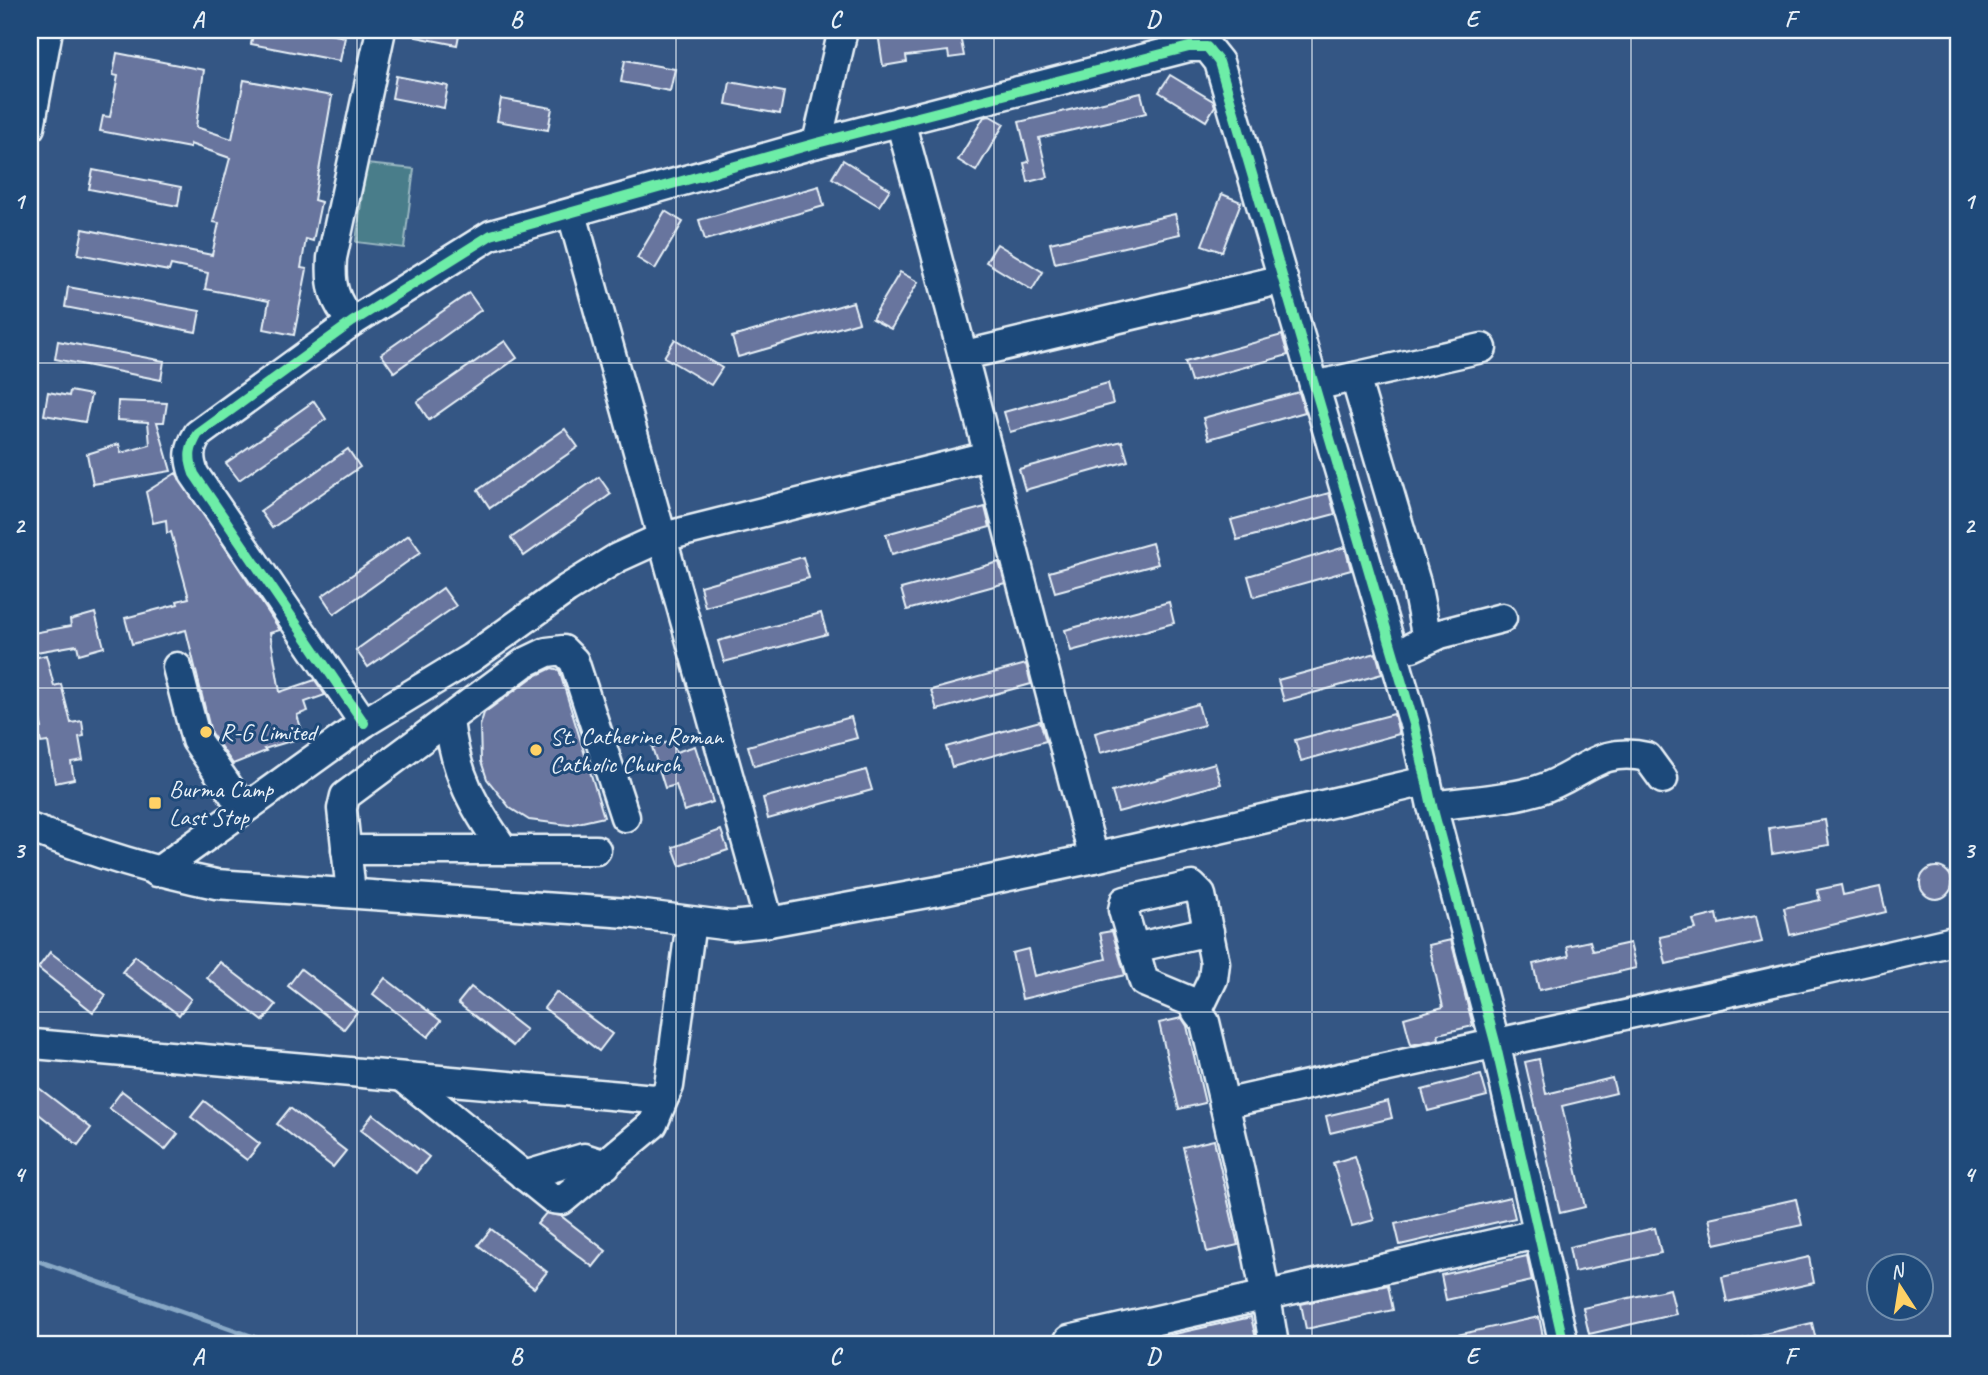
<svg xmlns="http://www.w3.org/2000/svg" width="1988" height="1375" viewBox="0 0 1988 1375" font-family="Caveat,sans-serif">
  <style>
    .grass { fill: #4a7d8a; stroke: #99b7c1; stroke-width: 2 }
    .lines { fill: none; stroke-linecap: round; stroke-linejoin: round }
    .stream { stroke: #89a9c6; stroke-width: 5 }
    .building { fill: #68749e; stroke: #e8f1f8; stroke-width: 2 }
    .minor-casing { stroke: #e8f1f8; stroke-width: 33 }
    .minor { stroke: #1f4a7a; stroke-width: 28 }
    .cycleway-casing { stroke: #1f4a7a; stroke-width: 15 }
    .cycleway { stroke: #6deda7; stroke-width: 10 }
    .grid { fill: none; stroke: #e8f1f8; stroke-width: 2; stroke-opacity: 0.55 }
    .poi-dot { fill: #ffd166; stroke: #1f4a7a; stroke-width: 2.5 }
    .labels { text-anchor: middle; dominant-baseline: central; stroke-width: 6; stroke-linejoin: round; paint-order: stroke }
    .poi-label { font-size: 24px; fill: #e8f1f8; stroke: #1f4a7a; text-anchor: start }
    .neatline { fill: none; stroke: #e8f1f8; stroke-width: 2.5 }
    .grid-label { font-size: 23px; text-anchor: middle; font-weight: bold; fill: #e8f1f8 }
  </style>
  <rect width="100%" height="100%" fill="#345684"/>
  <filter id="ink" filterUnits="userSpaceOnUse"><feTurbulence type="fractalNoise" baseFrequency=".0143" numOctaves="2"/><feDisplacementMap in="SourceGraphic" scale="14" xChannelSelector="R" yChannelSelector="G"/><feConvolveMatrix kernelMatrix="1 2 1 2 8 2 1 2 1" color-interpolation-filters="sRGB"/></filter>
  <g filter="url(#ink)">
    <path class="grass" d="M 366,164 L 414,169 L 404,248 L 356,242 Z"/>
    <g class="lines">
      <path class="stream" d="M 30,1258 L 276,1345"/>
    </g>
    <g class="building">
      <path d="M 254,30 L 308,30 L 345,37 L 340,61 L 251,44 Z"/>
      <path d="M 417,30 L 460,30 L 457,45 L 416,37 Z"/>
      <path d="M 902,30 L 903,35 L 959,31 L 964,56 L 949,58 L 948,51 L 906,56 L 907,62 L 883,66 L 878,33 Z"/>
      <path d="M 117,53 L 204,70 L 196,127 L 232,139 L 244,80 L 332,96 L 314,200 L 321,202 L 313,241 L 306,239 L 301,268 L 307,269 L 294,335 L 264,329 L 269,301 L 205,289 L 208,273 L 171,265 L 169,271 L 78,254 L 83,229 L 212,255 L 219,223 L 213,222 L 230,158 L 190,144 L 190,148 L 100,131 L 103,116 L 110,117 L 118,76 L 113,75 Z"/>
      <path d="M 625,60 L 675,69 L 670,91 L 621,82 Z"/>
      <path d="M 1170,75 L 1213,101 L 1215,106 L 1206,121 L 1159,92 Z"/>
      <path d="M 396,76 L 448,86 L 444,108 L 392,98 Z"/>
      <path d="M 730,82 L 784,92 L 780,114 L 726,104 Z"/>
      <path d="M 1141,93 L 1146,113 L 1039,138 L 1048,177 L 1028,182 L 1024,163 L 1029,162 L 1019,122 Z"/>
      <path d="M 501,99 L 552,108 L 548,130 L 497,121 Z"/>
      <path d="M 990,116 L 1004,124 L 976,171 L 958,160 L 984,117 Z"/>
      <path d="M 843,160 L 890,189 L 879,206 L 832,178 Z"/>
      <path d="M 93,170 L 181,187 L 178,206 L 89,189 Z"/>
      <path d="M 819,186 L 824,206 L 705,240 L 699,220 Z"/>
      <path d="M 1222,194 L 1241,202 L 1222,252 L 1202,245 Z"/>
      <path d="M 665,211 L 683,222 L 655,269 L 637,258 Z"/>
      <path d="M 1175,214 L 1180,234 L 1055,263 L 1050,243 Z"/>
      <path d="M 997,244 L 1043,272 L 1032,290 L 986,262 Z"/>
      <path d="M 900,272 L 918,282 L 891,329 L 872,319 Z"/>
      <path d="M 68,287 L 200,311 L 196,332 L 65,307 Z"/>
      <path d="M 469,293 L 481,310 L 394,372 L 381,354 Z"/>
      <path d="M 853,302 L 859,322 L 738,357 L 732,337 Z"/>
      <path d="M 1282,335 L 1288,355 L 1191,382 L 1185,362 Z"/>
      <path d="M 675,339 L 722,368 L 711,385 L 664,357 Z"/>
      <path d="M 58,341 L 164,361 L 161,380 L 55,359 Z"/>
      <path d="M 505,341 L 517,358 L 429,420 L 417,402 Z"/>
      <path d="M 1108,383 L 1113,404 L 1010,432 L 1004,412 Z"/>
      <path d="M 70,391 L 91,395 L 85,422 L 44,415 L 48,392 L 69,396 Z"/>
      <path d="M 1299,392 L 1305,412 L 1209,439 L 1203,418 Z"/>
      <path d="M 118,401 L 167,403 L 164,422 L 157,422 L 171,471 L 93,484 L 87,454 L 119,444 L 121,453 L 150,445 L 148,422 L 117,420 Z"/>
      <path d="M 314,401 L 326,419 L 239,480 L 226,463 Z"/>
      <path d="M 565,429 L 578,447 L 490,508 L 478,490 Z"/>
      <path d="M 1122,441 L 1128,461 L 1025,490 L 1019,469 Z"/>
      <path d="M 348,449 L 360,467 L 272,528 L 260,511 Z"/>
      <path d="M 176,473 L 280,630 L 270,633 L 280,692 L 315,680 L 325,695 L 305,702 L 308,711 L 297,715 L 304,737 L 264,749 L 266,751 L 233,764 L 211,733 L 186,630 L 132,644 L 125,618 L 178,604 L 177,601 L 189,598 L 171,532 L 167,533 L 166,520 L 153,523 L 146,492 Z"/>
      <path d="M 599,477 L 611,494 L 524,556 L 511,538 Z"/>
      <path d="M 1329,493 L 1335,514 L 1237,540 L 1231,520 Z"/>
      <path d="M 985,507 L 990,527 L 892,554 L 886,534 Z"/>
      <path d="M 409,535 L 421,552 L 334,614 L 322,596 Z"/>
      <path d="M 1152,543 L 1158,564 L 1055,592 L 1049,572 Z"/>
      <path d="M 1345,547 L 1351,570 L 1254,597 L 1248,576 Z"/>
      <path d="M 803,557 L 809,578 L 705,607 L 700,586 Z"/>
      <path d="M 999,562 L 1005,583 L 907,610 L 901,589 Z"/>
      <path d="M 443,588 L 456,606 L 368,667 L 356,650 Z"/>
      <path d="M 1169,602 L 1174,623 L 1071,651 L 1065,630 Z"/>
      <path d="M 95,613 L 104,647 L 79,654 L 77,645 L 36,652 L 33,633 L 71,626 L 70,620 Z"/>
      <path d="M 821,613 L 827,634 L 724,662 L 718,641 Z"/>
      <path d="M 1376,653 L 1382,674 L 1284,701 L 1278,680 Z"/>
      <path d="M 46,655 L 54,686 L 61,684 L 71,723 L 82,721 L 84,736 L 79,737 L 83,760 L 71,762 L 74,779 L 55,783 L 48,742 L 41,743 L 38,729 L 42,728 L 30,675 L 30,659 Z"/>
      <path d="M 1026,664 L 1031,684 L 937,710 L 931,690 Z"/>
      <path d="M 552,668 L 559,670 L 604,817 L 569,825 L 529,820 L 510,808 L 487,779 L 481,761 L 480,726 L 484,713 L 533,677 Z"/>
      <path d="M 1198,704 L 1204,725 L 1100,753 L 1095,733 Z"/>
      <path d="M 1394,714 L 1399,734 L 1301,761 L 1295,740 Z"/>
      <path d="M 851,717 L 857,738 L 754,766 L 748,746 Z"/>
      <path d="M 1040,721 L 1046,741 L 952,767 L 946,747 Z"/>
      <path d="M 672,741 L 676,752 L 695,746 L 713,802 L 684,811 L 676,785 L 665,788 L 652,747 Z"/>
      <path d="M 1215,763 L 1221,784 L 1118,812 L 1112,792 Z"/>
      <path d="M 866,770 L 872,790 L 768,819 L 763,798 Z"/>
      <path d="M 1825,820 L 1829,845 L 1772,854 L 1769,828 Z"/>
      <path d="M 721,830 L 728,850 L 680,866 L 673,847 Z"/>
      <circle cx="1936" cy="883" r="16"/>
      <path d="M 1841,885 L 1843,895 L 1880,887 L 1886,912 L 1790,935 L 1784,908 L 1820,900 L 1817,890 Z"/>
      <path d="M 1717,914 L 1719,924 L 1756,916 L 1762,942 L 1666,964 L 1660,937 L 1696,929 L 1693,920 Z"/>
      <path d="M 1112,931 L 1125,975 L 1022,999 L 1012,953 L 1028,949 L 1034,976 L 1106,959 L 1100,933 Z"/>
      <path d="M 1451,940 L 1473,1026 L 1438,1034 L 1439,1039 L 1411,1045 L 1404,1018 L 1443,1007 L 1429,945 Z"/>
      <path d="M 1590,941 L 1593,951 L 1630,943 L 1636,968 L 1539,990 L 1533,964 L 1569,956 L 1567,946 Z"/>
      <path d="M 50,952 L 106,995 L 93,1012 L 38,968 Z"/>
      <path d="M 135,956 L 191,999 L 179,1015 L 122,972 Z"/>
      <path d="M 220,962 L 276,1005 L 263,1021 L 207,978 Z"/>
      <path d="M 301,969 L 357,1012 L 344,1029 L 288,986 Z"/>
      <path d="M 385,978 L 441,1021 L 428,1037 L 373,994 Z"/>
      <path d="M 471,987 L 526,1030 L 513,1046 L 458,1003 Z"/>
      <path d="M 556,992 L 612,1034 L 599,1051 L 544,1008 Z"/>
      <path d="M 1182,1018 L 1187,1026 L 1205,1103 L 1179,1109 L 1159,1023 Z"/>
      <path d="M 1539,1059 L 1546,1094 L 1612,1078 L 1616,1093 L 1562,1106 L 1585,1207 L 1560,1213 L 1525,1062 Z"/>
      <path d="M 1481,1075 L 1487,1096 L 1428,1111 L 1422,1090 Z"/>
      <path d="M 35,1085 L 91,1128 L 78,1145 L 30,1107 L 30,1093 Z"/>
      <path d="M 122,1091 L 178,1134 L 165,1150 L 109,1108 Z"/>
      <path d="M 204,1101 L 260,1144 L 247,1160 L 191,1117 Z"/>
      <path d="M 1388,1101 L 1392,1118 L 1330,1133 L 1326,1116 Z"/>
      <path d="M 290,1108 L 346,1151 L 333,1167 L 277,1124 Z"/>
      <path d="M 373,1114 L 429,1157 L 416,1173 L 361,1130 Z"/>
      <path d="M 1214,1140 L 1238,1245 L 1207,1252 L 1183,1147 Z"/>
      <path d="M 1355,1156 L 1374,1220 L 1352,1226 L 1333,1163 Z"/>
      <path d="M 1510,1197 L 1515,1218 L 1400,1245 L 1395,1224 Z"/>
      <path d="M 1796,1199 L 1802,1225 L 1715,1244 L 1709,1218 Z"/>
      <path d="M 546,1213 L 561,1216 L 606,1251 L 593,1267 L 537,1224 Z"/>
      <path d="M 1655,1228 L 1661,1253 L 1574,1272 L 1569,1247 Z"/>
      <path d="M 491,1229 L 547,1272 L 534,1288 L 478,1245 Z"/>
      <path d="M 1527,1256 L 1532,1281 L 1446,1300 L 1441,1275 Z"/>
      <path d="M 1809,1257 L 1814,1283 L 1727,1302 L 1722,1277 Z"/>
      <path d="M 1388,1285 L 1393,1310 L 1306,1329 L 1301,1304 Z"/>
      <path d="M 1670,1289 L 1676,1314 L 1589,1334 L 1583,1308 Z"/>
      <path d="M 1251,1317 L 1257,1343 L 1153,1345 L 1152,1339 Z"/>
      <path d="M 1539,1317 L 1544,1342 L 1531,1345 L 1440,1345 L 1439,1339 Z"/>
      <path d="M 1812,1323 L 1817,1345 L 1743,1345 L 1742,1339 Z"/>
    </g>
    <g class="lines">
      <defs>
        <g id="minor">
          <path d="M 900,121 C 968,366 1028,613 1094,858"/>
          <path d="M 30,127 L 48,30"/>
          <path d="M 817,143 L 843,30"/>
          <path d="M 572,214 L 769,922"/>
          <path d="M 352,322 C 334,301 330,286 332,258 L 381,30"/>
          <path d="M 965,355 L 1283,279"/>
          <path d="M 1355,377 L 1416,583 L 1427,639"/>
          <path d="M 1314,386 L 1482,348"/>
          <path d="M 1412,647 L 1440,634 L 1502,618"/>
          <path d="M 177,667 L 196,740 L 243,808"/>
          <path d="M 449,721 C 456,776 473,806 504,850"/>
          <path d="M 364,723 L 194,474 C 188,457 189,449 198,434 L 352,322 L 491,235 L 817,143 L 1189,47 L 1207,47 L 1219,62 L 1414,724 L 1432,806 L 1495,1042 L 1564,1345"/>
          <path d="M 1432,806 C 1466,801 1504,800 1538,790 C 1581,777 1598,745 1647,757 L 1663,779"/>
          <path d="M 30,828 C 91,852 151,871 216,884 L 628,913 L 731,926 L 769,922 L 938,891 L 1094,858 L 1426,781"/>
          <path d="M 346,850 L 596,850"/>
          <path d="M 157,872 L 364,723 L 471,658 L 567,589 L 617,558 L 663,537 L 987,456"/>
          <path d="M 351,893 L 342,809 L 345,796 L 524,663 L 547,652 L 563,650 L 574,661 L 625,817"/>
          <path d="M 1134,948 L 1209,931"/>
          <path d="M 1199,1005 L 1144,982 L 1123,910 L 1125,901 L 1192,886 L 1201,895 L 1215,963 L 1213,979 L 1197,1012 L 1205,1022 C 1230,1129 1257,1237 1274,1345"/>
          <path d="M 34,1044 L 655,1099 L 665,1095 L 669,1086 L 691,922"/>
          <path d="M 405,1079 L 553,1199 L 562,1200 L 653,1124 L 665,1095"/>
          <path d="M 1224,1104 C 1469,1048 1714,997 1958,940"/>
          <path d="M 524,1176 L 584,1158 L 606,1165"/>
          <path d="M 1069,1340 L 1537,1234"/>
        </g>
      </defs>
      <use href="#minor" class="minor-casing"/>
      <use href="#minor" class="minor"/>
      <defs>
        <path id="cycleway" d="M 364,723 L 194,474 C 188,457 189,449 198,434 L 352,322 L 491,235 L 817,143 L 1189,47 L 1207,47 L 1219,62 L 1414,724 L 1432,806 L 1495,1042 L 1564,1345"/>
      </defs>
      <use href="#cycleway" class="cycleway-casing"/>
      <use href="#cycleway" class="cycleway"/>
    </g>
  </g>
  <path class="grid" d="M 357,30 L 357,1345M 676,30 L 676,1345M 994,30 L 994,1345M 1312,30 L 1312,1345M 1631,30 L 1631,1345M 30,363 L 1958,363M 30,688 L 1958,688M 30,1012 L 1958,1012"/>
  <g class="poi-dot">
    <circle cx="206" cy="732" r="7"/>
    <circle cx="536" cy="750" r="7"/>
    <rect x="148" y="796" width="14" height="14" rx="3.5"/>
  </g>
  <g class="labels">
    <g class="poi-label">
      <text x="220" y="732">R-G Limited</text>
      <text x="550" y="736">St. Catherine Roman<tspan x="550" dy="28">Catholic Church</tspan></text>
      <text x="169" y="789">Burma Camp<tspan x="169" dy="28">Last Stop</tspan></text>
    </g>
  </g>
  <rect width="1988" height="1375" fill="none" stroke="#1f4a7a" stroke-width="77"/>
  <g transform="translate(1900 1287) rotate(348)"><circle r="33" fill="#1f4a7a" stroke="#6f8dac" stroke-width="2"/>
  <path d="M0-5L12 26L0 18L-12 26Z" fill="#ffd166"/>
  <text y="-10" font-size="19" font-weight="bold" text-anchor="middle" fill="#e8f1f8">N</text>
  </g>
  <rect x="38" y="38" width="1912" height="1298" class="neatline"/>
  <g class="grid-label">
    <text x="198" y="27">A</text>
    <text x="516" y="27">B</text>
    <text x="835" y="27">C</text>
    <text x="1153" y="27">D</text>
    <text x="1472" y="27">E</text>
    <text x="1790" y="27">F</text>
    <text x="19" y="209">1</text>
    <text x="1969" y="209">1</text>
    <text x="19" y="533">2</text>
    <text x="1969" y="533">2</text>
    <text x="19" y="858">3</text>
    <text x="1969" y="858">3</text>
    <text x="19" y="1182">4</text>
    <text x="1969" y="1182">4</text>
    <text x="198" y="1364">A</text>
    <text x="516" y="1364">B</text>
    <text x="835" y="1364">C</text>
    <text x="1153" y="1364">D</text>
    <text x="1472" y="1364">E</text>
    <text x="1790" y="1364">F</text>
  </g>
</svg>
